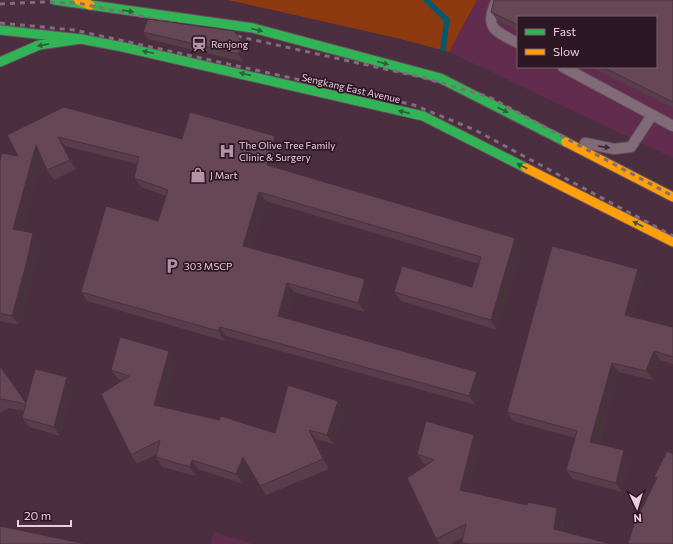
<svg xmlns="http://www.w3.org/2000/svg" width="673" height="544" viewBox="0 0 673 544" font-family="Commissioner,sans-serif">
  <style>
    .built { fill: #612c4e; fill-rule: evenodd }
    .green { fill: #8e3a10 }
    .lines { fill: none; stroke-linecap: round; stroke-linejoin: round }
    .stream { stroke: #07586f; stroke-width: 5.5 }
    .lane-casing { stroke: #674f5e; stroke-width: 12 }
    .fast-casing { stroke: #674f5e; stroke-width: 11 }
    .slow-casing { stroke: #674f5e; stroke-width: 11 }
    .lane { stroke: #816b78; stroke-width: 10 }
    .fast { stroke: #30b455; stroke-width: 9 }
    .slow { stroke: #ff9f0a; stroke-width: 9 }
    .rail { stroke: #816c79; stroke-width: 3; stroke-dasharray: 5 5; stroke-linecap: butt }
    .wall { fill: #593d4a }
    .shaded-wall { fill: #48323c }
    .building { fill: #674756; stroke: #48323c }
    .oneway { fill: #2f5e3b }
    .oneway2 { fill: #3f2836 }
    .labels { text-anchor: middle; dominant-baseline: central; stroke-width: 3.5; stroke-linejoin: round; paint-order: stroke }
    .poi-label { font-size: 10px; fill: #ebcbdd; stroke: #2e1725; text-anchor: start }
    .street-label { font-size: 10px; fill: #ebcbdd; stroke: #2e1725 }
  </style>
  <rect width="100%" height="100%" fill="#4b2f40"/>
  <g class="built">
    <path d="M 477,0 L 673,0 L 673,158 L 449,52 ZM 518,17 L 656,17 L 656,67 L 518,67 Z"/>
    <path d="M 214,532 L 254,544 L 210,544 Z"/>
  </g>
  <path class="green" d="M 228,0 L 477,0 L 449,52 L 401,39 Z"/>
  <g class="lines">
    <path class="stream" d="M 426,0 L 447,20 L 443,49"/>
    <defs>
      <g id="lane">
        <path d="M 497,0 C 483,28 495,31 518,43"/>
        <path d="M 563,67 L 673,126"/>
        <path d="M 585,143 L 614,149 L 631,147 L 652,115"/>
      </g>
      <g id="fast">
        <path d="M 55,0 L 253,28 L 440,78 L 566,142"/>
        <path d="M 0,30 L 81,39 L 123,47 L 423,116 L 526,168"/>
        <path d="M 0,62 L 39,45 L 81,39"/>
      </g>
      <g id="slow">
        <path d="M 78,0 L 90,5"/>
        <path d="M 566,142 L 673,197"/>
        <path d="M 526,168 L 673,242"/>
      </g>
    </defs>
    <use href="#lane" class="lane-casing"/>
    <use href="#fast" class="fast-casing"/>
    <use href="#slow" class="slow-casing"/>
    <use href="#lane" class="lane"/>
    <use href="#fast" class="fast"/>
    <use href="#slow" class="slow"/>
    <g class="rail">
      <path d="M 0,4 L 43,2 L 78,3 L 184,25"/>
      <path d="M 0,23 L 74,30 L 414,105 L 475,130 L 673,236"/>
      <path d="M 227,34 L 421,77 L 489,97 L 673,196"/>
    </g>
  </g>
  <g class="wall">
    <path d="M 673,0 L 673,108 L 590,67 L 656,67 L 518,17 L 518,31 L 498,21 L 491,12 Z"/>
    <path d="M 143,32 L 240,39 L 245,46 L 246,56 L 243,62 L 148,39 Z"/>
    <path d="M 7,135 L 182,139 L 275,136 L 282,146 L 275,168 L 515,238 L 522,248 L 497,330 L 401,301 L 394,292 L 472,287 L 479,264 L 266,201 L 252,248 L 371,289 L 365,312 L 294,292 L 286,319 L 483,381 L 476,405 L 226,336 L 225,341 L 87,301 L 81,292 L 158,221 L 166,196 L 141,187 L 134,178 L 137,164 L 65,146 L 76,169 L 54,180 L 47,170 L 42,157 L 22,231 L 40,243 L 34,270 L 19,325 L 0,321 L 0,160 L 18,156 Z"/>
    <path d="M 644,278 L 633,317 L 673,327 L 673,364 L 660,360 L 653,380 L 618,372 L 599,444 L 624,450 L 630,459 L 622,492 L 573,479 L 566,470 L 575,438 L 513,421 L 507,412 Z"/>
    <path d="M 175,360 L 163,407 L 275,433 L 345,411 L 333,444 L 316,439 L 329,469 L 266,495 L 260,486 L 249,468 L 243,484 L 198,469 L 196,476 L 162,467 L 156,457 L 157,454 L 137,464 L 131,455 L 121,381 L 118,379 L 111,370 Z"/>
    <path d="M 0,366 L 26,403 L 67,377 L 73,386 L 60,436 L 29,427 L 22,418 L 24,411 L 8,408 L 0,413 Z"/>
    <path d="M 481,444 L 468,491 L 564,517 L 562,531 L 611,544 L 463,544 L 462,542 L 462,538 L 451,544 L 440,544 L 436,539 L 427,465 L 423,463 L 417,454 Z"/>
  </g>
  <g class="shaded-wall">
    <path d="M 240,39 L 245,46 L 246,56 L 243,62 L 238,54 Z"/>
    <path d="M 275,136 L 282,146 L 273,175 L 267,165 Z"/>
    <path d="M 58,137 L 65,146 L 76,169 L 70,160 Z"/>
    <path d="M 36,145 L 43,154 L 20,238 L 13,229 Z"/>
    <path d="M 259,192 L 266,201 L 250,255 L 243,246 Z"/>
    <path d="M 33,233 L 40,243 L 34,270 L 19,325 L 12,316 Z"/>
    <path d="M 515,238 L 522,248 L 497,330 L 491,320 Z"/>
    <path d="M 638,269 L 644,278 L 631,325 L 625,315 Z"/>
    <path d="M 365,279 L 371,289 L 365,312 L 358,303 Z"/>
    <path d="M 287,283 L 294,292 L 284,326 L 278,316 Z"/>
    <path d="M 220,327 L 226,336 L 225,341 L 218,331 Z"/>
    <path d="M 169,351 L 175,360 L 161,415 L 154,405 Z"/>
    <path d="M 654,351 L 660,360 L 653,380 L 646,371 Z"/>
    <path d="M 612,363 L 618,372 L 597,451 L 590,442 Z"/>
    <path d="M 477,372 L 483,381 L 476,405 L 469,396 Z"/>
    <path d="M 67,377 L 73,386 L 60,436 L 54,427 Z"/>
    <path d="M 338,401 L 345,411 L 333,444 L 327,435 Z"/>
    <path d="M 309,430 L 316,439 L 329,469 L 323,459 Z"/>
    <path d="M 474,435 L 481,444 L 466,499 L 460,490 Z"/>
    <path d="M 624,450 L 630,459 L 622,492 L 616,483 Z"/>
    <path d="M 243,457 L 250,466 L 243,484 L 236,474 Z"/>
    <path d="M 192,460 L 198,469 L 196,476 L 190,467 Z"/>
    <path d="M 557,508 L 564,517 L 560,538 L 554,529 Z"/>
  </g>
  <g class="building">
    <path d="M 494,0 L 673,0 L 673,102 L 603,67 L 656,67 L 656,17 L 518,17 L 518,25 L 491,12 Z"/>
    <path d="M 148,19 L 234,31 L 240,39 L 241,49 L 238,54 L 143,32 Z"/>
    <path d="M 64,107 L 182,139 L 190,112 L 275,136 L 267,165 L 515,238 L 491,320 L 394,292 L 402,266 L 472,287 L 481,257 L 259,192 L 243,246 L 365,279 L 358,303 L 287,283 L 278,316 L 477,372 L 469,396 L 220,327 L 218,331 L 81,292 L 106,206 L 158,221 L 168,190 L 134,178 L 139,157 L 58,137 L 70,160 L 47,170 L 36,145 L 13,229 L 33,233 L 27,261 L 12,316 L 0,313 L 0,160 L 2,153 L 18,156 L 7,135 Z"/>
    <path d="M 552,246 L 638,269 L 625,315 L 673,327 L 673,357 L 654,351 L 646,371 L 612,363 L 590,442 L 624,450 L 616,483 L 566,470 L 577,431 L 507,412 Z"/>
    <path d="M 120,337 L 169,351 L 154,405 L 219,420 L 221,416 L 275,433 L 288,385 L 338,401 L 327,435 L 309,430 L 323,459 L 260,486 L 243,457 L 236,474 L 192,460 L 190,467 L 156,457 L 160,440 L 131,455 L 101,394 L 129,376 L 111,370 Z"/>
    <path d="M 0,366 L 26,403 L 35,369 L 67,377 L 54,427 L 22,418 L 26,404 L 2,399 L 0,400 Z"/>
    <path d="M 426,421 L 474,435 L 460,490 L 527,505 L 528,502 L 557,508 L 554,529 L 611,544 L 469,544 L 462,542 L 466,524 L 436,539 L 407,478 L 434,460 L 417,454 Z"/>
    <path d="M 667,451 L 673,454 L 673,544 L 628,544 L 634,524 L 657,478 L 654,477 Z"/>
    <path d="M 0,526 L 86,544 L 0,544 Z"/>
  </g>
  <defs><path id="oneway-solid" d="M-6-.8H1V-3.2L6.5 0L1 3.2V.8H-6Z"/></defs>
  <g class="oneway">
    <use href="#oneway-solid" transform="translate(128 11) rotate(8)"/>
    <use href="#oneway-solid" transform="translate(257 30) rotate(14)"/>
    <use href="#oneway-solid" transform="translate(43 45) rotate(169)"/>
    <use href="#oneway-solid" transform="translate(148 52) rotate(-168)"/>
    <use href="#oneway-solid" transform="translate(383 63) rotate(15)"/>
    <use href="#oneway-solid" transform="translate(245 74) rotate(-167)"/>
    <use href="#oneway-solid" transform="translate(503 110) rotate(27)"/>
    <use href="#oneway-solid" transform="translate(404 112) rotate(-167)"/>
    <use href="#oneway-solid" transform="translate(522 166) rotate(-153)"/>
    <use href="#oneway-solid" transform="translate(638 224) rotate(-153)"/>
  </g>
  <use class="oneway2" href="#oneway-solid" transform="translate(604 147) rotate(9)"/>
  <defs>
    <symbol id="station-bare" viewBox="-9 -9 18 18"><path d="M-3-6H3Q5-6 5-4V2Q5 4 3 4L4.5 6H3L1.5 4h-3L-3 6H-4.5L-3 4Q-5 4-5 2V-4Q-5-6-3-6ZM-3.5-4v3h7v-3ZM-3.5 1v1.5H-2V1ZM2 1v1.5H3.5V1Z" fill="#b394a6" stroke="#2e1725" stroke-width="2.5" paint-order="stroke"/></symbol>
    <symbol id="hospital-bare" viewBox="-9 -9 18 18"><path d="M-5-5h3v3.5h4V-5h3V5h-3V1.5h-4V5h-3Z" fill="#b394a6" stroke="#2e1725" stroke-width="2.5" paint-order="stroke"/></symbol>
    <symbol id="shop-bare" viewBox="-9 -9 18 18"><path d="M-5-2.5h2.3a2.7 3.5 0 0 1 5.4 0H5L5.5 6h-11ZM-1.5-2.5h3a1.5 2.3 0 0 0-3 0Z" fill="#b394a6" stroke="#2e1725" stroke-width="2.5" paint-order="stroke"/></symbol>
    <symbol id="parking-bare" viewBox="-9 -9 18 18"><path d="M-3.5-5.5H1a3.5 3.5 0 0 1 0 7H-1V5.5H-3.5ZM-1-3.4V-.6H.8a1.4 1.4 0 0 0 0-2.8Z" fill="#b394a6" stroke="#2e1725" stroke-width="2.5" paint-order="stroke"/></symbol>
  </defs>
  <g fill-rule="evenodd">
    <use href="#station-bare" x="188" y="33" width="22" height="22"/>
    <use href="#hospital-bare" x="216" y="140" width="22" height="22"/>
    <use href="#shop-bare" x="187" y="164" width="22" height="22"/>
    <use href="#parking-bare" x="161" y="255" width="22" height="22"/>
  </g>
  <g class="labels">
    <g class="poi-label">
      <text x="211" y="44">Renjong</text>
      <text x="239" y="145">The Olive Tree Family<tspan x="239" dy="12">Clinic &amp; Surgery</tspan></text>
      <text x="210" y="175">J Mart</text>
      <text x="184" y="266">303 MSCP</text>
    </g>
    <g class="street-label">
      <text transform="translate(351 88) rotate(13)">Sengkang East Avenue</text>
    </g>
  </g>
  <rect x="517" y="16" width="140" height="52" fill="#2e1725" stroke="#7a5f6f"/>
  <rect x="525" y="29" width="20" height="6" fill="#30b455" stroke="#7a5f6f"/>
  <text x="553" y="36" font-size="12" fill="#ebcbdd">Fast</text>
  <rect x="525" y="49" width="20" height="6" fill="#ff9f0a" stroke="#7a5f6f"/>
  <text x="553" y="56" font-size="12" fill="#ebcbdd">Slow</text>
  <g transform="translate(637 508) rotate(176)" stroke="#2e1725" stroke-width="3" paint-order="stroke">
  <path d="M0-3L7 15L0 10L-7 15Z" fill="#ebcbdd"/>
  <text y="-6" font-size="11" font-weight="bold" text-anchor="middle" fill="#ebcbdd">N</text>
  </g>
  <path d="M18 520v6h53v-6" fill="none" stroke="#ebcbdd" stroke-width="2"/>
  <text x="24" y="520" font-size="12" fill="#ebcbdd" stroke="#2e1725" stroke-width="3" paint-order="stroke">20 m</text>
</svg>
